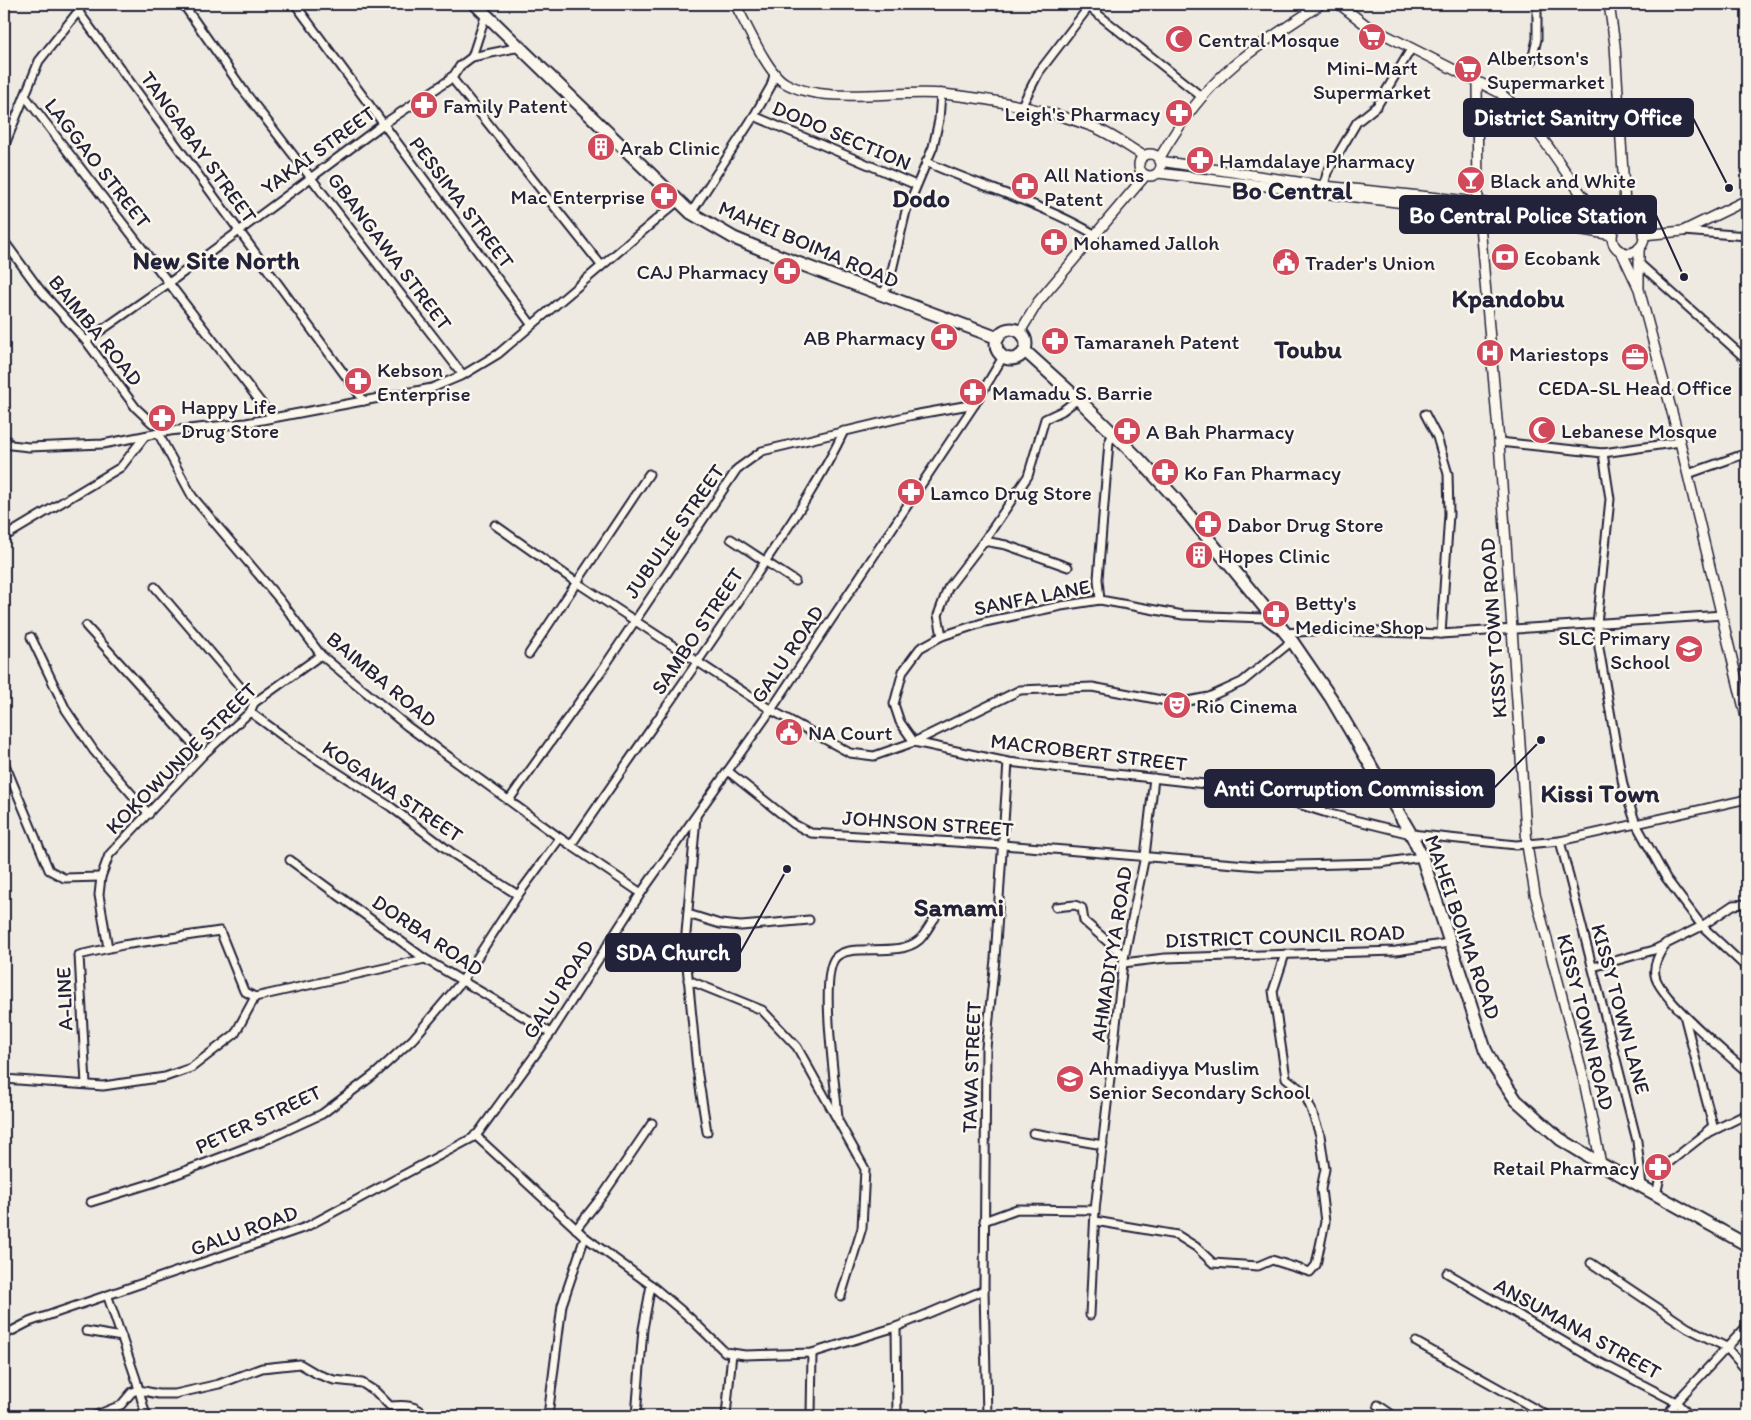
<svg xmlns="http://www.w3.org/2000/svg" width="1751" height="1420" viewBox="0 0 1751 1420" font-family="Itim,sans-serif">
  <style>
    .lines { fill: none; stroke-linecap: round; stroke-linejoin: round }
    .minor-casing { stroke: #22223b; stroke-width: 11 }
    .tertiary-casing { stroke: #22223b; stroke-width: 12 }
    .primary-casing { stroke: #22223b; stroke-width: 15 }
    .minor { stroke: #fbf7ec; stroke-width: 7 }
    .tertiary { stroke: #fbf7ec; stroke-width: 9 }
    .primary { stroke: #fbf7ec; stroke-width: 11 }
    .labels { text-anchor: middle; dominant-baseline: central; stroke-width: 5; stroke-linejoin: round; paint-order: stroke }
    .poi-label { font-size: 21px; fill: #22223b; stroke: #fbf7ec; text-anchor: start }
    .street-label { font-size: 21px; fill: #22223b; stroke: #fbf7ec }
    .district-label { font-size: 26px; font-weight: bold; fill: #22223b; stroke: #fbf7ec }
    .leader { fill: none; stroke: #22223b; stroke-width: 2 }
    .callout-dot { fill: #22223b; stroke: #fbf7ec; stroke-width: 2 }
    .callout { fill: #22223b; stroke: #22223b; stroke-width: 2 }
    .callout-label { font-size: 22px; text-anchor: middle; font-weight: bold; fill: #fff }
  </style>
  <rect width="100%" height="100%" fill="#eeeae2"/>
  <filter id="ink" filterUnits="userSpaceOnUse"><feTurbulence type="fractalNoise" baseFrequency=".02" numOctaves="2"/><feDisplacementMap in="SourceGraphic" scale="10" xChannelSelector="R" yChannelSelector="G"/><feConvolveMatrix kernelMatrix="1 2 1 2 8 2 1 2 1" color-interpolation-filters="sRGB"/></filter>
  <g filter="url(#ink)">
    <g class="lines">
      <defs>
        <g id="minor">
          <path d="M 183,4 L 244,91 L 463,375"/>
          <path d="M 295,4 L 531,324"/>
          <path d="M 1085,4 L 1202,97"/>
          <path d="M 1537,4 L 1555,4"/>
          <path d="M 78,11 L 364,401"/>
          <path d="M 472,57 L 486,14"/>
          <path d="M 1532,60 L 1537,39 L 1537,4"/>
          <path d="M 451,77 L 601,265"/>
          <path d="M 25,96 L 272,417"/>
          <path d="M 1021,107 L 1039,72 L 1091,4"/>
          <path d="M 754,116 L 916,185"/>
          <path d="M 4,147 L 39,61 L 84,4"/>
          <path d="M 926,162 C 982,187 1041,203 1094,234"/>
          <path d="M 1324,186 L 1327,173 L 1357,122 L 1377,106 L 1411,49"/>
          <path d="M 691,213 L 754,116 L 771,86 L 774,75"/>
          <path d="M 1683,231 L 1747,236"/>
          <path d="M 4,241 L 40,290 L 86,341 L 136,408 L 152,423 L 169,431"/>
          <path d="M 1640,264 L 1747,360"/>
          <path d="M 882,295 L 889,283 L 906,211 L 933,147 L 939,120 L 941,93"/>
          <path d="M 86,341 L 169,283 L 382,125 L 452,78 L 460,66 L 472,57 L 520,47"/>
          <path d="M 1425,414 L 1437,437 L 1448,474 L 1449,514 L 1441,634"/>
          <path d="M 158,433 L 192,496 L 280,600 L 321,655 L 407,726 L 560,838 L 641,893"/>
          <path d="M 4,438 L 11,445 L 29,447 L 103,444 L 169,431 L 246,423 L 432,388 L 463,375 L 498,354 L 677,202"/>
          <path d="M 1499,442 L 1603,453 L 1680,442"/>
          <path d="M 1603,453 L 1610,499 L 1597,624 L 1599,648 L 1623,785 L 1636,824 L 1666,878 L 1702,926 L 1747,968"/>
          <path d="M 1688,474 L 1747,453"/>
          <path d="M 495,525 L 576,582 L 771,710 L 850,753 L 874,756 L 914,742 L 1008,762 L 1250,789 L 1330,814 L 1411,834 L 1516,845 L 1560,841 L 1747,799"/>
          <path d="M 4,537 L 121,467 L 145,436"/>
          <path d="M 731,539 L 795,581"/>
          <path d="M 984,541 L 1006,545 L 1068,567"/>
          <path d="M 155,587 L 254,703"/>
          <path d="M 1100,600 L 1098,579 L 1109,442 L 1113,434"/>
          <path d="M 86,626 L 203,755"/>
          <path d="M 1276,627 L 1264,618 L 1183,615 L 1100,600 L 1061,606 L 985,622 L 942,636 L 920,648 L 903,671 L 894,704 L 900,722 L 914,742 L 1020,690 L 1092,687 L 1177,703 L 1209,697 L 1242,682 L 1292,641"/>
          <path d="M 1285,633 L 1325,630 L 1441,634 L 1723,615"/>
          <path d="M 942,636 L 938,615 L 948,588 L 984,541 L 1028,476 L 1045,419 L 1062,411 L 1078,399"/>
          <path d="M 31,637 L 66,710 L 94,751 L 149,814"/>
          <path d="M 529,654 L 649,474"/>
          <path d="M 250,712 L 295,745 L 391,807 L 452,853 L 518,895"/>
          <path d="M 4,762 L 49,870 L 64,878 L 101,877"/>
          <path d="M 729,772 L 794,824 L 811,833 L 1003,845 L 1259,866 L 1380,863 L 1422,857"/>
          <path d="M 509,800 L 602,670 L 737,469 L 762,451 L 913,415 L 975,404"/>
          <path d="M 696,817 L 685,945 L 697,1069 L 707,1132"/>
          <path d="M 1560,841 L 1637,1141 L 1642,1187"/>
          <path d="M 571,845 C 631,756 694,669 753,580 C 786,530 818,485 844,431"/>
          <path d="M 290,860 L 425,959 L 551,1033"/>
          <path d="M 1056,907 L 1075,905 L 1082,908 L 1084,921 L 1124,956"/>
          <path d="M 688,914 L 720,924 L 741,926 L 809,920"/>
          <path d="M 1666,943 C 1660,953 1653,963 1655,975 C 1658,997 1728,1055 1747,1072"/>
          <path d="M 108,948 L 99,895 L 101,877 L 109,855 L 203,755 L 250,712 L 254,703 L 321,655"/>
          <path d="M 1123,963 L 1165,958 L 1396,951 L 1449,943"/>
          <path d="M 1593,967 L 1654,950 L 1702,926 L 1733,905 L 1747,904"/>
          <path d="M 688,980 L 762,1010 L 797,1047 L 865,1169 L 862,1228 L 841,1296"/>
          <path d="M 1684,1015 L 1713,1126 L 1707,1131"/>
          <path d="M 4,1079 L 103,1086 L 165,1077 L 191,1068 L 235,1034 L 255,997 L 425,959"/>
          <path d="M 86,1084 L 79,955 L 123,945 L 220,931 L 244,991 L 255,997"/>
          <path d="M 838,1118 C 836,1088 819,978 835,958 C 850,941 897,959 919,940 C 925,935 930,924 935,918"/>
          <path d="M 1033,1133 L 1103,1145"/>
          <path d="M 475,1135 L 585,1237 L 651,1285 L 689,1317 L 725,1352 L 745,1355 L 812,1353 L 896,1327 L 984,1290"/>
          <path d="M 1656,1195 L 1662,1168 L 1704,1135 L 1747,1114"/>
          <path d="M 91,1202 L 156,1182 L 261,1142 L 322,1114 L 375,1074 L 413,1039 L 462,981 L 518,895 L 560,838"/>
          <path d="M 984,1221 L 1017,1209 L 1095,1210"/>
          <path d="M 1095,1221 L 1177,1235 L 1196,1247 L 1213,1263 L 1258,1266 L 1272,1260 L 1310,1272 L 1316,1265 L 1325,1222 L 1321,1189 L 1325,1169 L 1320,1135 L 1311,1109 L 1304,1092 L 1286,1078 L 1273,991 L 1285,954"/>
          <path d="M 576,1229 L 603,1195 L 652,1123"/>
          <path d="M 1591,1263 L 1688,1328 L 1726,1347 L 1747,1371"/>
          <path d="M 1447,1273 L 1590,1357 L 1676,1402 L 1690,1416"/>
          <path d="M 108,1297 L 136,1379 L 146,1416"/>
          <path d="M 1090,1315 L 1095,1210 L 1123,963 L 1145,856 L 1154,778"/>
          <path d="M 896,1327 L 897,1416"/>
          <path d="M 86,1331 L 122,1337"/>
          <path d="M 4,1335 L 29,1322 L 306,1227 L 476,1136 L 551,1033 L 641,893 L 771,710 L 975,404 L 1003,357"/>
          <path d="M 1416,1342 L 1548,1416"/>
          <path d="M 1378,1405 L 1394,1416"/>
          <path d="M 94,1416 L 121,1405 L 132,1392 L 139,1390 L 158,1394 L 175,1394 L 219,1384 L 262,1368 L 300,1364 L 317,1374 L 334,1380 L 362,1383 L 376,1392 L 390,1406 C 403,1405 417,1404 425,1416"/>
          <path d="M 548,1416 L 562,1305 L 585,1237"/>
          <path d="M 636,1416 L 643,1329 L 651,1285"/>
          <path d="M 726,1416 L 732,1353"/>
          <path d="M 811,1416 L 812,1353"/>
          <path d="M 987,1416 L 984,1290 L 986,1048 L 995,959 L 1008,762"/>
          <path d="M 1667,1416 L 1676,1402 L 1747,1326"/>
        </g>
        <g id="tertiary">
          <path d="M 735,4 C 746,23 767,73 785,83 C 826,106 898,89 943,94 C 992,99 1045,109 1091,126 C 1110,133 1127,146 1144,156"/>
          <path d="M 1339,4 L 1366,25 L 1500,93 C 1535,121 1556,160 1582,195 C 1589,204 1598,212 1605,221"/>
          <path d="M 1609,4 L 1615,45 L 1626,221"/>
          <path d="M 1477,81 L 1478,202 L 1499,442 L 1527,845 L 1535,894 L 1583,1076 L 1601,1164"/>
          <circle cx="1150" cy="165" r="11"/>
          <path d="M 1159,159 C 1179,124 1202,92 1233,66 C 1260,43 1292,24 1321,4"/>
          <path d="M 1160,161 L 1324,186 L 1478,202 L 1621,222"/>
          <path d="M 1158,173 L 1479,212 L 1612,235"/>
          <path d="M 1584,197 L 1586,208 L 1594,222"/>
          <circle cx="1628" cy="237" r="16"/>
          <path d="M 1643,235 L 1683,231 L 1747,200"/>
          <path d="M 1639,248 L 1639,286"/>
          <path d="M 1621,251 L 1639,289 L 1680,442 L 1747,721"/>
          <path d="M 1020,332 L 1038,302 L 1145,176"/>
        </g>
        <g id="primary">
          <path d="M 475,4 L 691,213 L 734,238 L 763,250 L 998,338"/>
          <circle cx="1011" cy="344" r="15"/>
          <path d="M 1025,351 L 1078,399 L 1140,460 L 1174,497 L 1292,641 L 1331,698 L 1411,834 L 1422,857 L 1485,1049 L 1494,1067 L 1516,1100 L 1560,1139 L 1601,1164 L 1747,1245"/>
        </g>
      </defs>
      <use href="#minor" class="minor-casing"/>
      <use href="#tertiary" class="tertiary-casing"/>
      <use href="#primary" class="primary-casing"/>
      <use href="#minor" class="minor"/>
      <use href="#tertiary" class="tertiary"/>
      <use href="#primary" class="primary"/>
    </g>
  </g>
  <defs>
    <symbol id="supermarket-disc" viewBox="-11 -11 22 22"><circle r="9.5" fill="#d1495b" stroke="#fbf7ec"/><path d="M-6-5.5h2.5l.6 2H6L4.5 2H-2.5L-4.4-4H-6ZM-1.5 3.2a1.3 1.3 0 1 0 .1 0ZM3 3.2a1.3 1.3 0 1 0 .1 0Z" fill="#fff"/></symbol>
    <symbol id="mosque-disc" viewBox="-11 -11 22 22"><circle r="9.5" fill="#d1495b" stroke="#fbf7ec"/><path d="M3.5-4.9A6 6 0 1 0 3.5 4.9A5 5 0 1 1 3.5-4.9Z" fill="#fff"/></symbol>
    <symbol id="pharmacy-disc" viewBox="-11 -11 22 22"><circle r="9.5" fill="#d1495b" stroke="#fbf7ec"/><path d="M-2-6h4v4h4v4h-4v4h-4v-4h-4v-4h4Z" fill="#fff"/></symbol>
    <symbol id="building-disc" viewBox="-11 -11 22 22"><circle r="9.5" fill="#d1495b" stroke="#fbf7ec"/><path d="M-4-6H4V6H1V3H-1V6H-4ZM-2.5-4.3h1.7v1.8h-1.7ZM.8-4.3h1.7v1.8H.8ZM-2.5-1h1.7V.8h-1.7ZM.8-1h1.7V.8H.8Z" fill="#fff"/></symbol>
    <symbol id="bar-disc" viewBox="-11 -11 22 22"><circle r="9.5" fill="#d1495b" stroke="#fbf7ec"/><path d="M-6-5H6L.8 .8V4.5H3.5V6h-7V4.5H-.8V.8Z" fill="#fff"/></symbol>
    <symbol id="bank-disc" viewBox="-11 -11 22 22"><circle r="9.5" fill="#d1495b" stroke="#fbf7ec"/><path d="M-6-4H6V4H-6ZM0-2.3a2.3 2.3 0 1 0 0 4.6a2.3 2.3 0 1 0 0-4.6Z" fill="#fff"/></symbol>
    <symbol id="civic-disc" viewBox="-11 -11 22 22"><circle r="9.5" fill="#d1495b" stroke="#fbf7ec"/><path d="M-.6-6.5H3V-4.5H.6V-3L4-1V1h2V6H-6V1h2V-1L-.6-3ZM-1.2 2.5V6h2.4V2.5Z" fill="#fff"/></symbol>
    <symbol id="hospital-disc" viewBox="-11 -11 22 22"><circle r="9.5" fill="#d1495b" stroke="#fbf7ec"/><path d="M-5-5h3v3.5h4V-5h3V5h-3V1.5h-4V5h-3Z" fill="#fff"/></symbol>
    <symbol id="office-disc" viewBox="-11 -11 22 22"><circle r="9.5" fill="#d1495b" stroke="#fbf7ec"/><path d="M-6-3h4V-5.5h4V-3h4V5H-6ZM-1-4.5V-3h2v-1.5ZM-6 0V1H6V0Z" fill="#fff"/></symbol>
    <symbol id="school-disc" viewBox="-11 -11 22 22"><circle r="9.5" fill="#d1495b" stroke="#fbf7ec"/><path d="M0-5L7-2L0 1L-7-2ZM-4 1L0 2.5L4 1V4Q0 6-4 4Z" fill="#fff"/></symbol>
    <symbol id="theatre-disc" viewBox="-11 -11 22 22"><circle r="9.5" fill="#d1495b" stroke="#fbf7ec"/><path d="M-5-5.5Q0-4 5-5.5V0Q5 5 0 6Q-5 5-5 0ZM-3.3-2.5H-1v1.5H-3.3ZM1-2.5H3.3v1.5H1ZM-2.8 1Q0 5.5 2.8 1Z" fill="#fff"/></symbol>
  </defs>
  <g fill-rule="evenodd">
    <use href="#supermarket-disc" x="1356" y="21" width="32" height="32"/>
    <use href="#mosque-disc" x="1163" y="23" width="32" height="32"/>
    <use href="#supermarket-disc" x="1452" y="53" width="32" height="32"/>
    <use href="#pharmacy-disc" x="408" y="89" width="32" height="32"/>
    <use href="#pharmacy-disc" x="1163" y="97" width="32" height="32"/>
    <use href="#building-disc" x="585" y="131" width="32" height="32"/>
    <use href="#pharmacy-disc" x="1184" y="144" width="32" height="32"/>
    <use href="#bar-disc" x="1455" y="164" width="32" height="32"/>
    <use href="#pharmacy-disc" x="1009" y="170" width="32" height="32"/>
    <use href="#pharmacy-disc" x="648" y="180" width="32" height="32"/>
    <use href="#pharmacy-disc" x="1038" y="226" width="32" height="32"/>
    <use href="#bank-disc" x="1489" y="241" width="32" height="32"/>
    <use href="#civic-disc" x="1270" y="246" width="32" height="32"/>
    <use href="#pharmacy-disc" x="771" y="255" width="32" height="32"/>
    <use href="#pharmacy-disc" x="928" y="321" width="32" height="32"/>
    <use href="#pharmacy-disc" x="1039" y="325" width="32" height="32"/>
    <use href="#hospital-disc" x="1474" y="337" width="32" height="32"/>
    <use href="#office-disc" x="1619" y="341" width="32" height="32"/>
    <use href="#pharmacy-disc" x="342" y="365" width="32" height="32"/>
    <use href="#pharmacy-disc" x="957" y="376" width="32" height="32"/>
    <use href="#pharmacy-disc" x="146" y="402" width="32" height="32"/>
    <use href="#mosque-disc" x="1526" y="414" width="32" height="32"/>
    <use href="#pharmacy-disc" x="1111" y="415" width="32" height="32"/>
    <use href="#pharmacy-disc" x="1149" y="456" width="32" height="32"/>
    <use href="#pharmacy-disc" x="895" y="476" width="32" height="32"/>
    <use href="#pharmacy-disc" x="1192" y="508" width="32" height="32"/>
    <use href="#building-disc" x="1183" y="539" width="32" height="32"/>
    <use href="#pharmacy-disc" x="1260" y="598" width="32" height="32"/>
    <use href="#school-disc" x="1673" y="633" width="32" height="32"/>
    <use href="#theatre-disc" x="1161" y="689" width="32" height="32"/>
    <use href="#civic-disc" x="773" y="716" width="32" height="32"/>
    <use href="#school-disc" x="1054" y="1063" width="32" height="32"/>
    <use href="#pharmacy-disc" x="1642" y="1151" width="32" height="32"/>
  </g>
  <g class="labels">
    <g class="poi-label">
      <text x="1198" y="39">Central Mosque</text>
      <text x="1487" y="57">Albertson's<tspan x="1487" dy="24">Supermarket</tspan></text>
      <text x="1372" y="67" text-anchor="middle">Mini-Mart<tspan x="1372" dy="24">Supermarket</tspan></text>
      <text x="443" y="105">Family Patent</text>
      <text x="1160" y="113" text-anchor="end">Leigh's Pharmacy</text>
      <text x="620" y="147">Arab Clinic</text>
      <text x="1219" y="160">Hamdalaye Pharmacy</text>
      <text x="1044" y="174">All Nations<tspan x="1044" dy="24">Patent</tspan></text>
      <text x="1490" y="180">Black and White</text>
      <text x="645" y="196" text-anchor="end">Mac Enterprise</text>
      <text x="1073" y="242">Mohamed Jalloh</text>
      <text x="1524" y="257">Ecobank</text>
      <text x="1305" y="262">Trader's Union</text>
      <text x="768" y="271" text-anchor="end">CAJ Pharmacy</text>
      <text x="925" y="337" text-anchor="end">AB Pharmacy</text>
      <text x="1074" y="341">Tamaraneh Patent</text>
      <text x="1509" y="353">Mariestops</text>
      <text x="377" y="369">Kebson<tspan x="377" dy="24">Enterprise</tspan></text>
      <text x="1635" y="387" text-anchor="middle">CEDA-SL Head Office</text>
      <text x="992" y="392">Mamadu S. Barrie</text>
      <text x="181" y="406">Happy Life<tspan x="181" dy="24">Drug Store</tspan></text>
      <text x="1561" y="430">Lebanese Mosque</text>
      <text x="1146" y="431">A Bah Pharmacy</text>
      <text x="1184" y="472">Ko Fan Pharmacy</text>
      <text x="930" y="492">Lamco Drug Store</text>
      <text x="1227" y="524">Dabor Drug Store</text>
      <text x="1218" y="555">Hopes Clinic</text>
      <text x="1295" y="602">Betty's<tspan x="1295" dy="24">Medicine Shop</tspan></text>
      <text x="1670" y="637" text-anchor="end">SLC Primary<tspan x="1670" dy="24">School</tspan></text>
      <text x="1196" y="705">Rio Cinema</text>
      <text x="808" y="732">NA Court</text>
      <text x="1089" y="1067">Ahmadiyya Muslim<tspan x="1089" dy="24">Senior Secondary School</tspan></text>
      <text x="1639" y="1167" text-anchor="end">Retail Pharmacy</text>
    </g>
    <g class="street-label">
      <text transform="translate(842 135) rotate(23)">DODO SECTION</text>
      <text transform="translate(199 147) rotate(54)">TANGABAY STREET</text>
      <text transform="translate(318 150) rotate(-36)">YAKAI STREET</text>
      <text transform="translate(98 163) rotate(52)">LAGGAO STREET</text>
      <text transform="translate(462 202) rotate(53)">PESSIMA STREET</text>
      <text transform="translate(809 244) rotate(23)">MAHEI BOIMA ROAD</text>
      <text transform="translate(390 251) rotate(53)">GBANGAWA STREET</text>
      <text transform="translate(96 330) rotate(51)">BAIMBA ROAD</text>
      <text transform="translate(674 531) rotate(-55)">JUBULIE STREET</text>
      <text transform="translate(1032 597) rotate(-11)">SANFA LANE</text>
      <text transform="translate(1493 628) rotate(-94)">KISSY TOWN ROAD</text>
      <text transform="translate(697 631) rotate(-56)">SAMBO STREET</text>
      <text transform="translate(787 654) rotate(-56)">GALU ROAD</text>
      <text transform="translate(382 679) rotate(40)">BAIMBA ROAD</text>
      <text transform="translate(1089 752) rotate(7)">MACROBERT STREET</text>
      <text transform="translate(181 758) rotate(-45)">KOKOWUNDE STREET</text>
      <text transform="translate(393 791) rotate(34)">KOGAWA STREET</text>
      <text transform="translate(928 823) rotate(4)">JOHNSON STREET</text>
      <text transform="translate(1463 927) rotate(71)">MAHEI BOIMA ROAD</text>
      <text transform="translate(428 935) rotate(34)">DORBA ROAD</text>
      <text transform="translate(1285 936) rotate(-2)">DISTRICT COUNCIL ROAD</text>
      <text transform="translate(1111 954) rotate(-81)">AHMADIYYA ROAD</text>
      <text transform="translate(558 989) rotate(-57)">GALU ROAD</text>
      <text transform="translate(64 999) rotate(-92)">A-LINE</text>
      <text transform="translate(1621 1009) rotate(75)">KISSY TOWN LANE</text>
      <text transform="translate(1586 1022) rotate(76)">KISSY TOWN ROAD</text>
      <text transform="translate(971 1067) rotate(-88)">TAWA STREET</text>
      <text transform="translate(258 1119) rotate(-25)">PETER STREET</text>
      <text transform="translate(244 1230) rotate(-20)">GALU ROAD</text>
      <text transform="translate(1578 1328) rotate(29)">ANSUMANA STREET</text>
    </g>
    <g class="district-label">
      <text x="1292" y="190">Bo Central</text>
      <text x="921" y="198">Dodo</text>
      <text x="216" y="260">New Site North</text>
      <text x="1508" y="298">Kpandobu</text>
      <text x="1308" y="349">Toubu</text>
      <text x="1600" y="793">Kissi Town</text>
      <text x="959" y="907">Samami</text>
    </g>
  </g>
  <path class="leader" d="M1729 188L1693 118M1684 277L1656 215M1541 740L1494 788M787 869L740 953"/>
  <g class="callout-dot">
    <circle cx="1729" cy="188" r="5"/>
    <circle cx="1684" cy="277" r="5"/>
    <circle cx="1541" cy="740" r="5"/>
    <circle cx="787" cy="869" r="5"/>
  </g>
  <g class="callout">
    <rect x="1464" y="99" width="229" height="37" rx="5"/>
    <rect x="1400" y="196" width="256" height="37" rx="5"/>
    <rect x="1205" y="770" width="289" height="37" rx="5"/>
    <rect x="606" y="934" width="134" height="37" rx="5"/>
  </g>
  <g class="callout-label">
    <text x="1578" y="125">District Sanitry Office</text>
    <text x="1528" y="223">Bo Central Police Station</text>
    <text x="1349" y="796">Anti Corruption Commission</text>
    <text x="673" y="960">SDA Church</text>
  </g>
  <rect width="1751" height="1420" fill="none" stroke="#fbf7ec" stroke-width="20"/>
  <rect x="10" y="10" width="1731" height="1400" fill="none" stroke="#22223b" stroke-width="2" filter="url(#ink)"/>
</svg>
